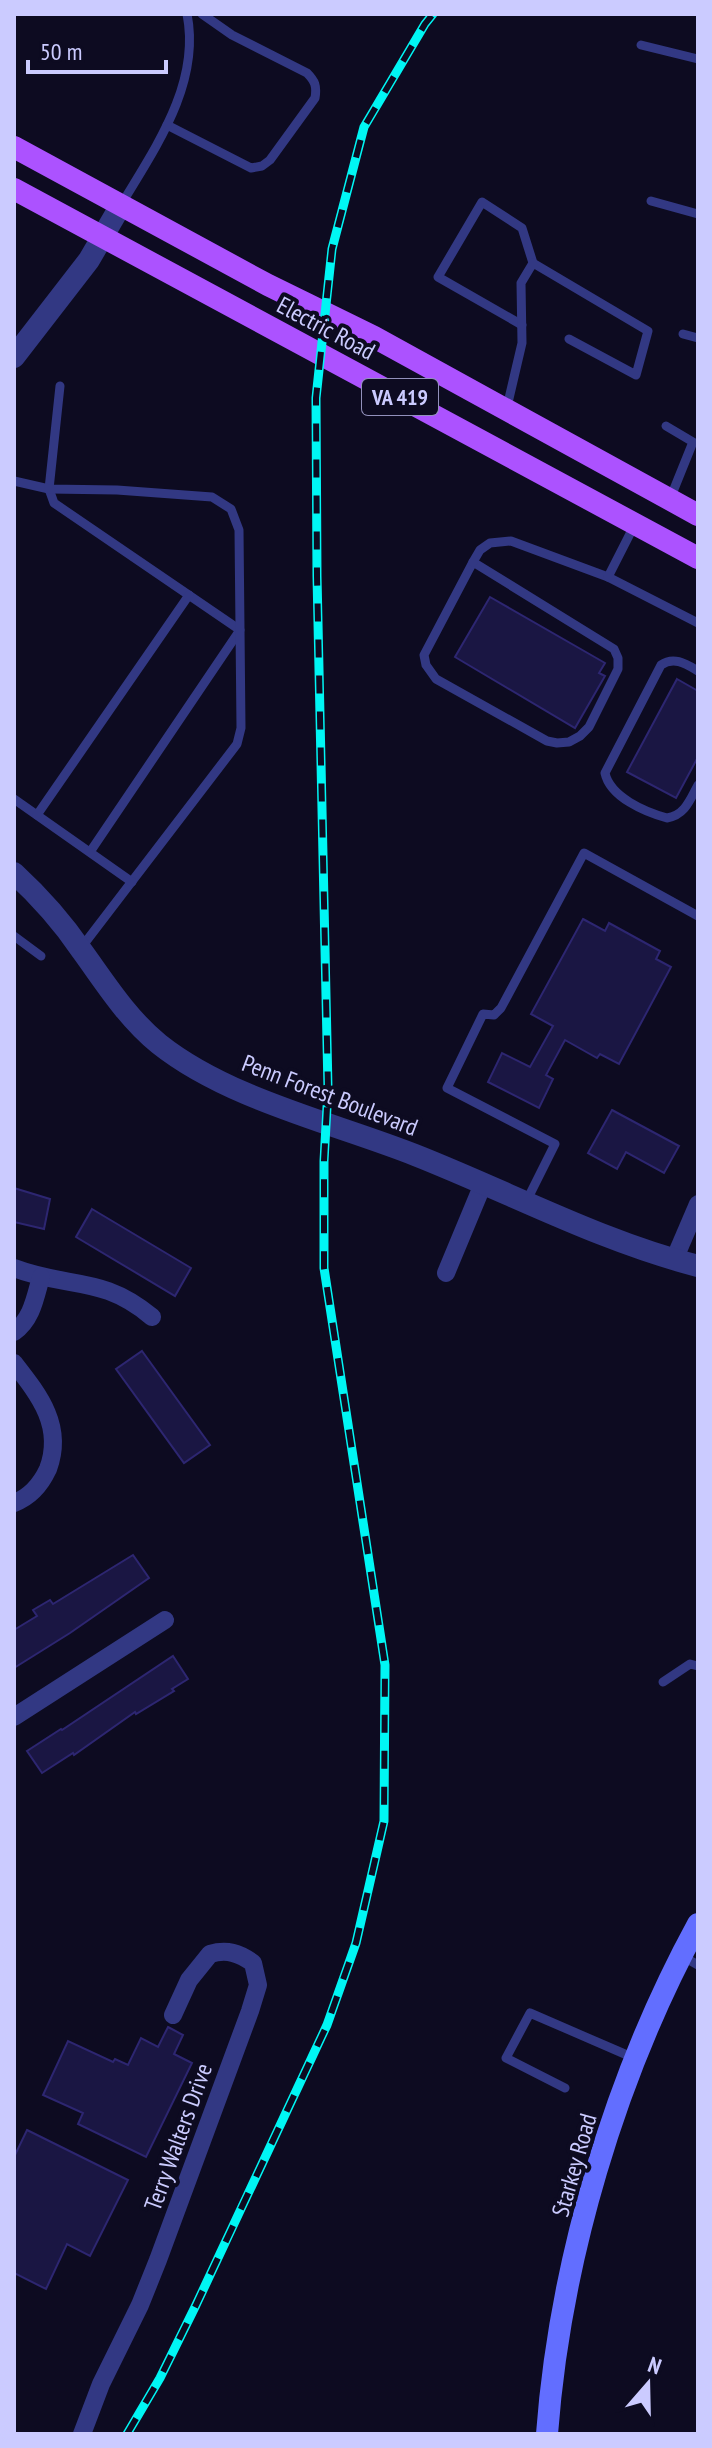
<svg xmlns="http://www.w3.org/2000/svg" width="712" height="2448" viewBox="0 0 712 2448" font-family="'PT Sans Narrow',sans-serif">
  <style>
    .building { fill: #1a1643; stroke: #2d2671; stroke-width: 2 }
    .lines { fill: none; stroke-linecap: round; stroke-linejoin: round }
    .service { stroke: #323883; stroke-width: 9 }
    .minor { stroke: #323883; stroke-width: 18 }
    .tertiary { stroke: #323883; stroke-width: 22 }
    .secondary { stroke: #626eff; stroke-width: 22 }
    .primary { stroke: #ac52ff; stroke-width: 22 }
    .rail-casing { stroke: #00f6f4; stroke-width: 9 }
    .rail { stroke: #0d0b21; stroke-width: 6; stroke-dasharray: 18; stroke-linecap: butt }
    .labels { text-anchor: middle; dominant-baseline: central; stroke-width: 8; stroke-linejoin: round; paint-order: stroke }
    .shield { fill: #0d0b21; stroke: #9291bc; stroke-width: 2 }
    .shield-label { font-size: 22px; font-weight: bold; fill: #cbcbff }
    .street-label { font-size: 24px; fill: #cbcbff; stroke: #0d0b21 }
  </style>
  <rect width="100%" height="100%" fill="#0d0b21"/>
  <g class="building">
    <path d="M 490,597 L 605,663 L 599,673 L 605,676 L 575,728 L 455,657 Z"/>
    <path d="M 677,679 L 698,691 L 698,757 L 676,798 L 627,772 Z"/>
    <path d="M 583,919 L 605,931 L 609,923 L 660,951 L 656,959 L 671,967 L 619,1064 L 600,1054 L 597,1058 L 565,1040 L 546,1075 L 553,1079 L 539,1108 L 488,1082 L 502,1053 L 530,1067 L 553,1026 L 531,1014 Z"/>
    <path d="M 612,1110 L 679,1146 L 664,1173 L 626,1152 L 617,1169 L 588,1153 Z"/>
    <path d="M 14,1188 L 50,1199 L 44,1229 L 14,1222 Z"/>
    <path d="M 92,1209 L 191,1268 L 175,1296 L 76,1237 Z"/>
    <path d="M 142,1351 L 210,1445 L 184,1463 L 116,1369 Z"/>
    <path d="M 133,1555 L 149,1578 L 70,1633 L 14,1668 L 14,1630 L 37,1616 L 33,1610 L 50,1600 L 53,1604 Z"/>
    <path d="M 173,1656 L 188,1679 L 172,1689 L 174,1691 L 136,1714 L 135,1712 L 74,1755 L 73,1753 L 42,1773 L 27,1751 L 61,1729 L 62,1730 Z"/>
    <path d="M 168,2027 L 183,2035 L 174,2054 L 192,2063 L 146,2157 L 78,2124 L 83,2113 L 43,2095 L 68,2041 L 113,2062 L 115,2059 L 128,2065 L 141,2038 L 158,2047 Z"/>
    <path d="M 27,2130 L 128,2180 L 90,2256 L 67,2244 L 46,2289 L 14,2273 L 14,2157 Z"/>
  </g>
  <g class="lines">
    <g class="service">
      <path d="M 641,45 L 698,59"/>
      <path d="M 167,125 L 251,168 L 262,166 L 270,160 L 315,98 C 317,86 315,81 307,73 L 232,35 L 202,14"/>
      <path d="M 651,201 L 698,214"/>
      <path d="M 121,205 C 155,148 201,84 187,14"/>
      <path d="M 522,325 L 438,277 L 482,202 L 522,228 L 533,263"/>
      <path d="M 683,334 L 698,338"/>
      <path d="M 60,386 L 49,489 L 54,503 L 240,630 L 90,852"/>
      <path d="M 507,407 L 522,343 L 521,283 L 533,263 L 648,331 L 636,375 L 569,339"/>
      <path d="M 666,426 L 693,442 L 670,499"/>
      <path d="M 14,481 L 49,489 L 117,490 L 212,497 L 231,509 L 239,530 L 241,728 L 237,744 L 81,948"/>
      <path d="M 473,562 L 614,649 L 618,658 L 618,669 L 589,727 L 580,736 L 569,742 L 557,743 L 547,741 L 436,679 L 426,665 L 424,655 Z"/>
      <path d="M 473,562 L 480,550 L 490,543 L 511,541 L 608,577 L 698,623"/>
      <path d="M 608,577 L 635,524"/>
      <path d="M 698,671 C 686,664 674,656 661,665 L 605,773 C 610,797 645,812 667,818 C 685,815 690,800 698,785"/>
      <path d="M 14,799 L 132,882"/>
      <path d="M 37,815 L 189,595"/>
      <path d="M 14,936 L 41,956"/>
      <path d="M 526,1202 L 555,1144 L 447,1088 L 483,1014 L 494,1015 L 501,1008 L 584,853 L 698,916"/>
      <path d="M 663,1682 L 690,1664 L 698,1666"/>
      <path d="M 682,1956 L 698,1965"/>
      <path d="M 565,2088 L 506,2058 L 530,2013 L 634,2058"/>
    </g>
    <g class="minor">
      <path d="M 674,1260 L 698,1204"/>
      <path d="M 14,1268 C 69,1289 102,1275 152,1317"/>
      <path d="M 446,1273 L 483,1184"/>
      <path d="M 14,1332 C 32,1319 35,1298 41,1277"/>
      <path d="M 14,1363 C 39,1395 64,1426 48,1469 C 41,1484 30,1497 14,1503"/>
      <path d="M 14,1717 L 165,1620"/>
      <path d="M 82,2434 L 101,2384 L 140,2305 L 158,2260 L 250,2011 L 258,1985 L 253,1963 C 239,1953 227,1949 210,1954 L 189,1980 L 173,2015"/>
    </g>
    <g class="tertiary">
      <path d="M 14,357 L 89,260 L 121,205"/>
      <path d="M 14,873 C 39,896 63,923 82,951 C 106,984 127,1018 159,1044 C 228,1099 334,1123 415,1155 C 509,1192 600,1241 698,1266"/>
    </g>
    <path class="secondary" d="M 547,2434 C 560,2261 615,2076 698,1924"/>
    <g class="primary">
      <path d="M 14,147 L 268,285 L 374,337 L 698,515"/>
      <path d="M 14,189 L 698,558"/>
    </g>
    <defs>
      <path id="rail" d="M 127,2434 L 160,2378 L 196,2305 L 327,2025 L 356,1943 L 384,1821 L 385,1665 L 324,1268 L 324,1161 L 328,1089 L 317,576 L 316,398 L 332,249 L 364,127 L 425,24 L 433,14"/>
    </defs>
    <use href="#rail" class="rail-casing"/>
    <use href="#rail" class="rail"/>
  </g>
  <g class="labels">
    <rect class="shield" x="362" y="379" width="76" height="36" rx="6"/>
    <g class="shield-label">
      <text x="400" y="397">VA 419</text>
    </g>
    <g class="street-label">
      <text transform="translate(326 328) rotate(28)">Electric Road</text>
      <text transform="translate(330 1095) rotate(21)">Penn Forest Boulevard</text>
      <text transform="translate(178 2137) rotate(-70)">Terry Walters Drive</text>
      <text transform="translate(574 2165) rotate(-74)">Starkey Road</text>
    </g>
  </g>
  <rect width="712" height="2448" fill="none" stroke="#cbcbff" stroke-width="32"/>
  <g transform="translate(648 2384) rotate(20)" stroke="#0d0b21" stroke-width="6" paint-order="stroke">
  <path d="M0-6L14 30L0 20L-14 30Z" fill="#cbcbff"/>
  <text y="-12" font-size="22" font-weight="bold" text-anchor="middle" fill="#cbcbff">N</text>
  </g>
  <path d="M28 60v12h138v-12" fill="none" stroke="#cbcbff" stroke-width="4"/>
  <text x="40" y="60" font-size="24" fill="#cbcbff" stroke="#0d0b21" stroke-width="6" paint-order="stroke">50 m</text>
</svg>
